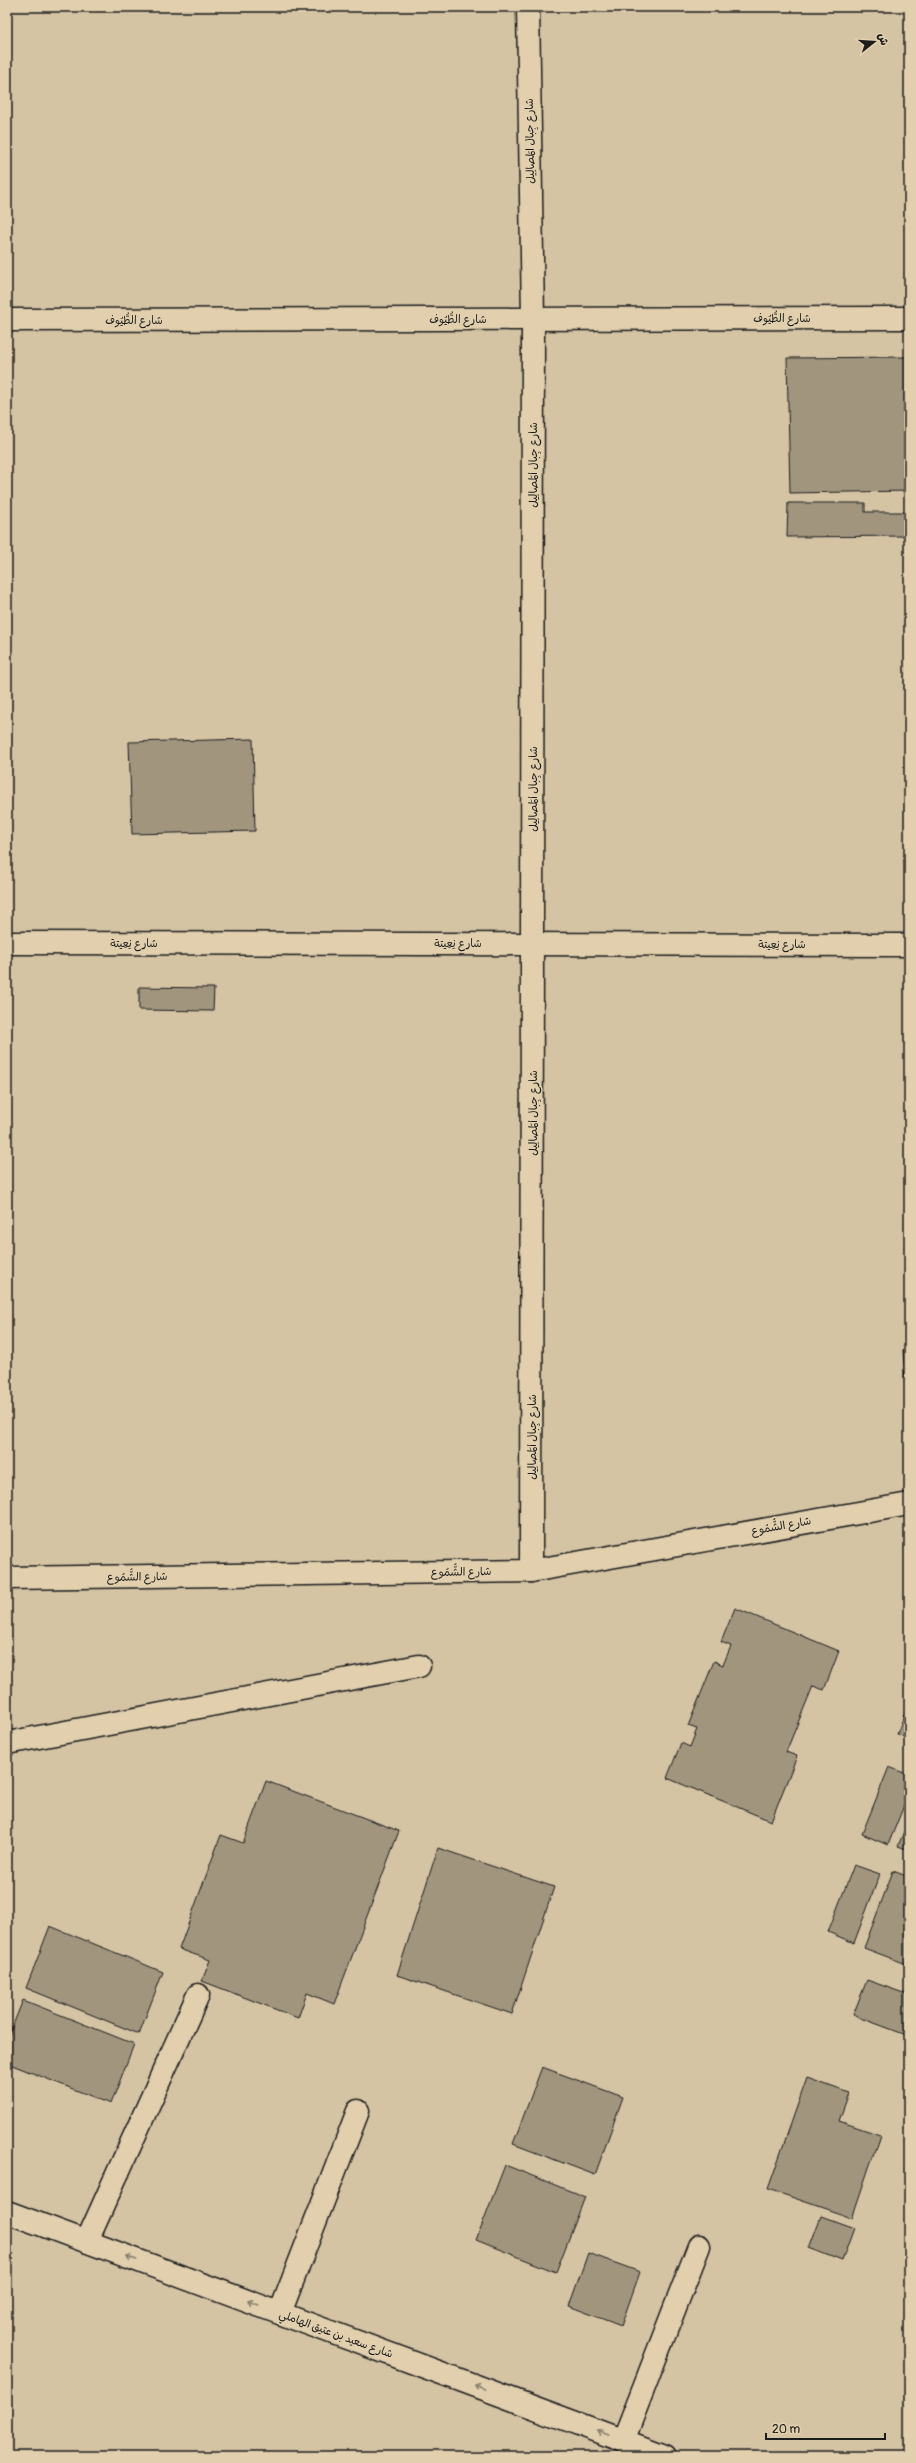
<svg xmlns="http://www.w3.org/2000/svg" width="916" height="2463" viewBox="0 0 916 2463" font-family="Pangolin,'Playpen Sans Arabic',sans-serif">
  <style>
    .building { fill: #a1957e; stroke: #1c1c1c }
    .lines { fill: none; stroke-linecap: round; stroke-linejoin: round }
    .minor-casing { stroke: #1c1c1c; stroke-width: 25 }
    .minor { stroke: #e1cfad; stroke-width: 22 }
    .oneway { stroke: #887e6c }
    .labels { text-anchor: middle; dominant-baseline: central; stroke-width: 3; stroke-linejoin: round; paint-order: stroke }
    .street-label { font-size: 11px; fill: #1c1c1c; stroke: #e1cfad }
  </style>
  <rect width="100%" height="100%" fill="#d5c4a4"/>
  <filter id="ink" filterUnits="userSpaceOnUse"><feTurbulence type="fractalNoise" baseFrequency=".025" numOctaves="2"/><feDisplacementMap in="SourceGraphic" scale="8" xChannelSelector="R" yChannelSelector="G"/><feConvolveMatrix kernelMatrix="1 2 1 2 8 2 1 2 1" color-interpolation-filters="sRGB"/></filter>
  <g filter="url(#ink)">
    <g class="building">
      <path d="M 909,357 L 909,491 L 790,493 L 787,358 Z"/>
      <path d="M 788,503 L 865,503 L 865,512 L 909,512 L 909,536 L 787,537 Z"/>
      <path d="M 253,739 L 255,831 L 132,834 L 129,742 Z"/>
      <path d="M 139,987 L 214,988 L 213,1011 L 139,1010 Z"/>
      <path d="M 909,1350 L 909,1404 L 907,1404 L 903,1351 Z"/>
      <path d="M 735,1608 L 839,1651 L 824,1690 L 813,1686 L 786,1752 L 797,1756 L 771,1821 L 667,1778 L 681,1743 L 690,1747 L 697,1729 L 688,1726 L 714,1661 L 723,1665 L 731,1646 L 721,1642 Z"/>
      <path d="M 909,1702 L 909,1739 L 897,1734 Z"/>
      <path d="M 889,1767 L 909,1775 L 909,1793 L 888,1845 L 862,1834 Z"/>
      <path d="M 266,1781 L 399,1831 L 334,2004 L 307,1993 L 298,2018 L 202,1981 L 210,1960 L 179,1949 L 221,1835 L 243,1843 Z"/>
      <path d="M 909,1819 L 909,1850 L 898,1846 Z"/>
      <path d="M 438,1848 L 554,1887 L 512,2014 L 397,1975 Z"/>
      <path d="M 854,1865 L 880,1874 L 854,1943 L 828,1932 Z"/>
      <path d="M 893,1871 L 909,1877 L 909,1965 L 864,1948 Z"/>
      <path d="M 50,1926 L 163,1972 L 139,2034 L 26,1988 Z"/>
      <path d="M 867,1980 L 909,1995 L 909,2036 L 853,2015 Z"/>
      <path d="M 23,2000 L 134,2044 L 111,2104 L 7,2063 L 7,2040 Z"/>
      <path d="M 542,2067 L 623,2097 L 595,2175 L 513,2144 Z"/>
      <path d="M 807,2078 L 849,2093 L 839,2121 L 880,2135 L 852,2218 L 768,2189 Z"/>
      <path d="M 505,2165 L 585,2197 L 556,2272 L 476,2240 Z"/>
      <path d="M 821,2216 L 854,2228 L 842,2261 L 809,2248 Z"/>
      <path d="M 588,2253 L 640,2272 L 621,2326 L 569,2306 Z"/>
    </g>
    <g class="lines">
      <defs>
        <g id="minor">
          <path d="M 528,7 L 533,319 L 531,1571"/>
          <path d="M 7,320 L 909,318"/>
          <path d="M 7,943 L 909,945"/>
          <path d="M 7,1578 L 531,1571 L 909,1504"/>
          <path d="M 7,1743 L 419,1666"/>
          <path d="M 7,2212 L 665,2456"/>
          <path d="M 87,2241 L 198,1995"/>
          <path d="M 280,2313 L 358,2111"/>
          <path d="M 623,2441 L 699,2246"/>
        </g>
      </defs>
      <use href="#minor" class="minor-casing"/>
      <use href="#minor" class="minor"/>
    </g>
    <defs><path id="oneway-shaft" d="M-6 0H5M1.5-3L5.5 0L1.5 3" fill="none" stroke-width="1.6" stroke-linecap="round" stroke-linejoin="round"/></defs>
    <g class="oneway">
      <use href="#oneway-shaft" transform="translate(131 2258) rotate(-160)"/>
      <use href="#oneway-shaft" transform="translate(253 2303) rotate(-160)"/>
      <use href="#oneway-shaft" transform="translate(480 2387) rotate(-160)"/>
      <use href="#oneway-shaft" transform="translate(602 2433) rotate(-160)"/>
    </g>
  </g>
  <g class="labels">
    <g class="street-label">
      <text transform="translate(530 141) rotate(-91)">شارع جِبال المَصالِيل</text>
      <text x="782" y="318">شارع الطُّيُوف</text>
      <text x="458" y="319">شارع الطُّيُوف</text>
      <text x="134" y="320">شارع الطُّيُوف</text>
      <text transform="translate(533 465) rotate(-90)">شارع جِبال المَصالِيل</text>
      <text transform="translate(533 789) rotate(-90)">شارع جِبال المَصالِيل</text>
      <text x="134" y="943">شارع نِعِيتة</text>
      <text x="458" y="943">شارع نِعِيتة</text>
      <text x="782" y="944">شارع نِعِيتة</text>
      <text transform="translate(533 1113) rotate(-90)">شارع جِبال المَصالِيل</text>
      <text transform="translate(532 1437) rotate(-90)">شارع جِبال المَصالِيل</text>
      <text transform="translate(781 1526) rotate(-10)">شارع الشُّمُوع</text>
      <text transform="translate(461 1572) rotate(-1)">شارع الشُّمُوع</text>
      <text transform="translate(137 1577) rotate(-1)">شارع الشُّمُوع</text>
      <text transform="translate(336 2334) rotate(20)">شارع سعيد بن عتيق الهاملي</text>
    </g>
  </g>
  <rect width="916" height="2463" fill="none" stroke="#e1cfad" stroke-width="24"/>
  <rect x="12" y="12" width="892" height="2439" fill="none" stroke="#1c1c1c" stroke-width="1.5" filter="url(#ink)"/>
  <g transform="translate(874 42) rotate(73)" stroke="#e1cfad" stroke-width="3" paint-order="stroke">
  <path d="M0-3L7 15L0 10L-7 15Z" fill="#1c1c1c"/>
  <text y="-6" font-size="11" font-weight="bold" text-anchor="middle" fill="#1c1c1c">ش</text>
  </g>
  <path d="M766 2433v6h119v-6" fill="none" stroke="#1c1c1c" stroke-width="2"/>
  <text x="772" y="2433" font-size="12" fill="#1c1c1c" stroke="#e1cfad" stroke-width="3" paint-order="stroke">20 m</text>
</svg>
